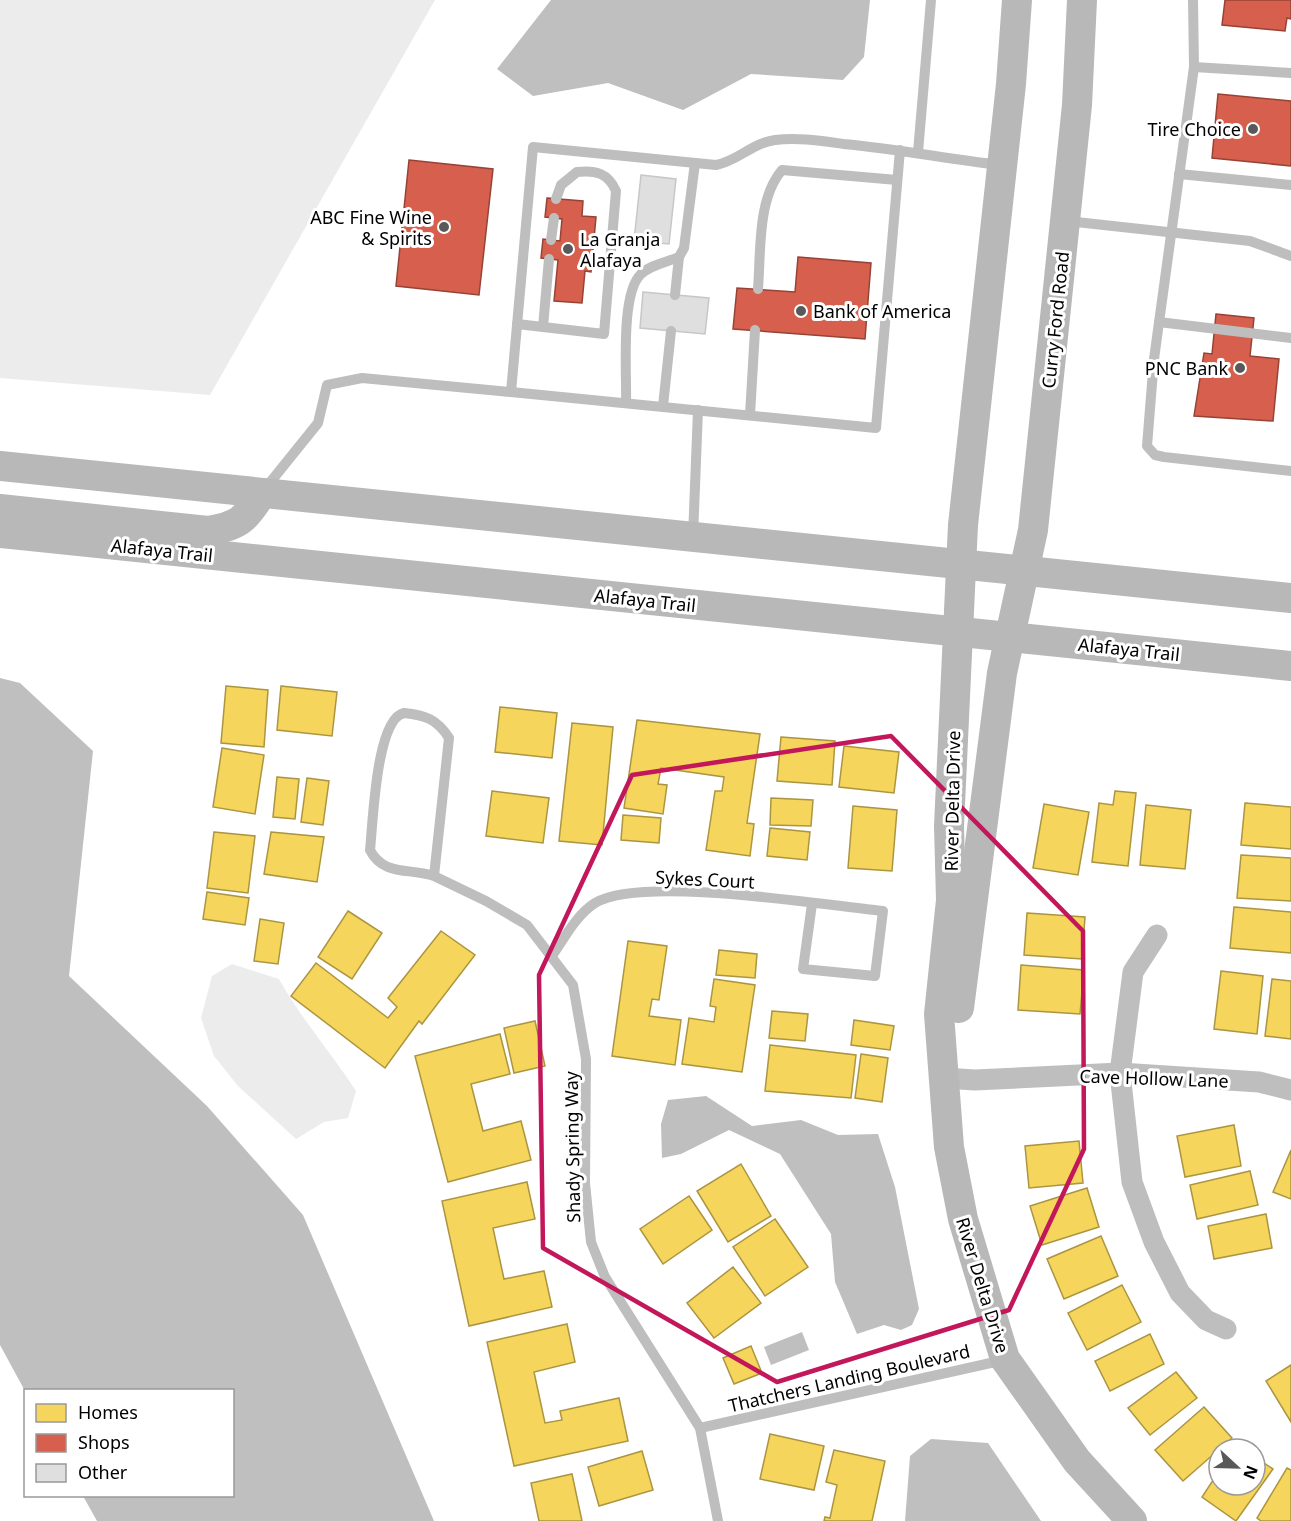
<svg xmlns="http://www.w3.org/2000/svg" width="1291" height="1521" viewBox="0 0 1291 1521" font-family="'Noto Sans',sans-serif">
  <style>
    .green { fill: #ececec }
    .water { fill: #bfbfbf }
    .homes { fill: #f6d55c; stroke: #ac9540; stroke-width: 1.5 }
    .shops { fill: #d6604d; stroke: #964336; stroke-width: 1.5 }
    .building { fill: #dfdfdf; stroke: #c7c7c7; stroke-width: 1.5 }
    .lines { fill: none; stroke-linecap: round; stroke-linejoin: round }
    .lane { stroke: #bebebe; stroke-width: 10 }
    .street { stroke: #bebebe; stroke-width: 21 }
    .secondary { stroke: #b8b8b8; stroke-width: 30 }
    .marked { fill: none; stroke: #c2185b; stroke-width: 4.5; stroke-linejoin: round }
    .poi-dot { fill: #595959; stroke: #fff; stroke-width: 2 }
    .labels { text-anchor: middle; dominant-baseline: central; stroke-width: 6; stroke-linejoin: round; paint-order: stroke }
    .poi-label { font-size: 18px; fill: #000; stroke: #fff; text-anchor: end }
    .street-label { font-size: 18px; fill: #000; stroke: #fff }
  </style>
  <rect width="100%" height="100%" fill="#fff"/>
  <g class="green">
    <path d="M 0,0 L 435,0 L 210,395 L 0,378 Z"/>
    <path d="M 232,964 L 279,979 C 301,1019 331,1052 356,1091 L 348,1118 L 324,1122 L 296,1139 L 238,1086 L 214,1056 L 201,1018 L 212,976 Z"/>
  </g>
  <g class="water">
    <path d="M 551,0 L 870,0 L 864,57 L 843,80 L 751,74 L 683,110 L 608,83 L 533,96 L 497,69 Z"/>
    <path d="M 0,678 L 20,683 L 93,751 L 69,976 L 207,1106 L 303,1215 L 434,1521 L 97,1521 L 83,1496 L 232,1496 L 232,1390 L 25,1391 L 0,1345 Z"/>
    <path d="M 706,1096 L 752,1126 L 801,1120 L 838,1135 L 878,1134 L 895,1187 L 919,1309 L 912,1325 L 901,1330 L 884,1325 L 857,1334 L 835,1282 L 831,1234 L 780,1154 L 729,1130 L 681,1154 L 662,1158 L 661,1124 L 668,1100 Z"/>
    <path d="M 802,1332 L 809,1350 L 771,1365 L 764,1347 Z"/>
    <path d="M 931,1439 L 988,1443 L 1041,1521 L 905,1521 L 910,1456 Z"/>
  </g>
  <g class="homes">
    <path d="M 226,686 L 268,690 L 264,747 L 221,743 Z"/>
    <path d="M 281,686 L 337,692 L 332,736 L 277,730 Z"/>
    <path d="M 500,707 L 557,713 L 552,758 L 495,752 Z"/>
    <path d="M 637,720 L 760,734 L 747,823 L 754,824 L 750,856 L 706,850 L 715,791 L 722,791 L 724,777 L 661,768 L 658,784 L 667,785 L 663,814 L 624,808 Z"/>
    <path d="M 572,723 L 613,727 L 602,845 L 559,841 Z"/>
    <path d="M 781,737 L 835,741 L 832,785 L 777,781 Z"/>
    <path d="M 844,746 L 899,752 L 894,793 L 839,787 Z"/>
    <path d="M 222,748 L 264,755 L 255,814 L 213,807 Z"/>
    <path d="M 277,777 L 299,779 L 295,819 L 273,817 Z"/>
    <path d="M 307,778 L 329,781 L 323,825 L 301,822 Z"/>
    <path d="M 492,791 L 549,798 L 543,843 L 486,836 Z"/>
    <path d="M 1115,791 L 1136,793 L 1128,866 L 1092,862 L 1099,803 L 1113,805 Z"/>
    <path d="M 771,798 L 813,800 L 811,826 L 770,825 Z"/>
    <path d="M 1245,803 L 1291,807 L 1291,849 L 1241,845 Z"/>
    <path d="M 1044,804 L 1089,812 L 1078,875 L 1033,868 Z"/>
    <path d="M 1146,805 L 1191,810 L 1185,869 L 1140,865 Z"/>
    <path d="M 853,806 L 897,810 L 892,871 L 848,868 Z"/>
    <path d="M 623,815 L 661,818 L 659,843 L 621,840 Z"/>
    <path d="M 770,828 L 810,832 L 807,860 L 767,856 Z"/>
    <path d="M 214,832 L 255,836 L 248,893 L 207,888 Z"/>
    <path d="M 271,832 L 324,837 L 317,882 L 264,874 Z"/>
    <path d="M 1241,855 L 1291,858 L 1291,901 L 1237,898 Z"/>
    <path d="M 207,892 L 249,898 L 245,925 L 203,919 Z"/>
    <path d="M 1234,907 L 1291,912 L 1291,953 L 1230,948 Z"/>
    <path d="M 348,911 L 382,933 L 352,979 L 318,957 Z"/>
    <path d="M 1027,913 L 1085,917 L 1082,959 L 1024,955 Z"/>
    <path d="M 260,919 L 284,923 L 278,964 L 254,961 Z"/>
    <path d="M 441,931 L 475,955 L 422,1024 L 419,1021 L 385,1068 L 291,996 L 316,963 L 388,1018 L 397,1007 L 388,998 Z"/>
    <path d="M 628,941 L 667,946 L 659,1000 L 652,999 L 649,1016 L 681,1020 L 675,1065 L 612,1056 Z"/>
    <path d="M 719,950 L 757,954 L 755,978 L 716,975 Z"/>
    <path d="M 1021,965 L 1084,970 L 1080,1014 L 1018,1010 Z"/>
    <path d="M 1221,971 L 1263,976 L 1257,1034 L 1214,1029 Z"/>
    <path d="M 714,979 L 755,985 L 742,1072 L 682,1064 L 689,1018 L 714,1022 L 716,1007 L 710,1006 Z"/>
    <path d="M 1272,979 L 1291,981 L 1291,1039 L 1265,1036 Z"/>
    <path d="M 772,1011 L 808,1014 L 805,1041 L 769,1038 Z"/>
    <path d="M 854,1020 L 894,1026 L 890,1050 L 851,1045 Z"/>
    <path d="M 535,1021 L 545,1066 L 514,1073 L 504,1028 Z"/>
    <path d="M 500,1034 L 510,1074 L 471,1084 L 483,1131 L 521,1121 L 531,1160 L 448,1182 L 415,1056 Z"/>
    <path d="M 770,1045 L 856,1055 L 851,1098 L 765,1091 Z"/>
    <path d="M 861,1054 L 888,1058 L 882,1102 L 855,1098 Z"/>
    <path d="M 1234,1125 L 1241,1166 L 1185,1177 L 1177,1136 Z"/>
    <path d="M 1079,1141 L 1083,1183 L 1029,1188 L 1025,1146 Z"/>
    <path d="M 1291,1150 L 1291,1199 L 1273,1192 Z"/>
    <path d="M 741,1164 L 771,1216 L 728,1242 L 697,1191 Z"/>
    <path d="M 1250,1171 L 1258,1205 L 1197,1219 L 1190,1185 Z"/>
    <path d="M 527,1182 L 535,1219 L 493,1228 L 504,1279 L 544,1271 L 552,1307 L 469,1326 L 442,1201 Z"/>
    <path d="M 1087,1188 L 1099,1227 L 1042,1245 L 1030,1206 Z"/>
    <path d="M 689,1196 L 712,1230 L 663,1264 L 640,1229 Z"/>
    <path d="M 1266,1214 L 1272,1248 L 1214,1259 L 1208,1226 Z"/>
    <path d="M 775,1219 L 808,1267 L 765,1296 L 733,1247 Z"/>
    <path d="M 1101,1236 L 1118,1276 L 1064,1299 L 1047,1259 Z"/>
    <path d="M 733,1267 L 761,1303 L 714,1338 L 687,1303 Z"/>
    <path d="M 1122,1285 L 1141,1322 L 1087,1350 L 1068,1313 Z"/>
    <path d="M 567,1324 L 575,1362 L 534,1372 L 545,1423 L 562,1420 L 560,1411 L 619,1398 L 628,1441 L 514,1466 L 487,1342 Z"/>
    <path d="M 1150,1334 L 1164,1364 L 1110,1391 L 1095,1361 Z"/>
    <path d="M 751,1346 L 762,1373 L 734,1384 L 723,1358 Z"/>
    <path d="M 1291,1365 L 1291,1422 L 1266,1381 Z"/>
    <path d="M 1176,1372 L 1197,1398 L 1150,1435 L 1128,1408 Z"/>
    <path d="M 1204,1407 L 1232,1438 L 1183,1481 L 1155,1450 Z"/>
    <path d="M 770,1434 L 824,1446 L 814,1490 L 760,1479 Z"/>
    <path d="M 834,1450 L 885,1461 L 872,1521 L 824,1521 L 825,1517 L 830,1518 L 837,1485 L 826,1482 Z"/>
    <path d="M 642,1451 L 653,1490 L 599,1506 L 588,1467 Z"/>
    <path d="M 1255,1457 L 1273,1469 L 1236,1521 L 1202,1497 L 1219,1471 L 1219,1485 L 1255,1485 Z"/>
    <path d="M 1287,1468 L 1291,1470 L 1291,1521 L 1261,1521 L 1257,1518 Z"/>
    <path d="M 572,1474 L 582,1521 L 539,1521 L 531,1483 Z"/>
  </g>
  <g class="shops">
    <path d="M 1225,0 L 1291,0 L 1291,19 L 1287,18 L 1285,31 L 1222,25 Z"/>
    <path d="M 1218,94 L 1291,101 L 1291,166 L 1212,158 Z"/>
    <path d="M 409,160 L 493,169 L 479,295 L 396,286 Z"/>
    <path d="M 547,198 L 583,201 L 582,216 L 596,217 L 591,272 L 585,271 L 582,303 L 554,301 L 558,260 L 541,258 L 543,239 L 560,241 L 562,219 L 545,217 Z"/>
    <path d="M 798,257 L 871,263 L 865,339 L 733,329 L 737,288 L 795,292 Z"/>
    <path d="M 1216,314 L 1254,318 L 1250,356 L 1279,359 L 1273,421 L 1194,416 L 1204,353 L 1212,354 Z"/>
  </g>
  <g class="building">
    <path d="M 641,175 L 676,179 L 669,244 L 634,241 Z"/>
    <path d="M 643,292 L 709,298 L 705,334 L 640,328 Z"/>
  </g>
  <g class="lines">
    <g class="lane">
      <path d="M 1193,0 L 1194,67 L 1154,359 L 1147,446 L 1155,455 L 1164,457 L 1291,471"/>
      <path d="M 1194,67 L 1291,73"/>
      <path d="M 900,150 L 876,428 L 511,392 L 533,147 L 716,165 C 738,161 752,143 775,140 C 798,137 822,141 844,144 C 897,149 948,159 1000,165"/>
      <path d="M 918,152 L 931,0"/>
      <path d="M 1179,174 L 1291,185"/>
      <path d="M 1067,221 L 1250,241 L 1291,256"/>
      <path d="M 551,240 L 554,218"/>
      <path d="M 758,289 C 761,252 757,199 782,170 L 897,180"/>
      <path d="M 675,295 L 679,257 L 684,248 L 695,163"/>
      <path d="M 1159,322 L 1291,338"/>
      <path d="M 517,324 L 604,334 L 616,191 C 608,173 596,170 577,172 L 561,185 L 556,199"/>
      <path d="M 543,327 L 549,259"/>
      <path d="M 626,403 C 627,374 620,294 641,274 C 650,265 667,262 679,257"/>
      <path d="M 663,406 L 671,331"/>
      <path d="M 750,415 L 755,330"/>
      <path d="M 264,490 L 318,423 L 327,385 L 362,378 L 511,392"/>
      <path d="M 693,537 L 698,410"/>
      <path d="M 434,876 C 410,868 383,876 370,850 C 373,823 376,719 404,713 C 425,715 437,719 449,738 L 434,876 L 486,901 L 527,925 L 573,985 L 586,1059 L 585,1183 L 591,1242 L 605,1277 L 700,1428 L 718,1521"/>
      <path d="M 552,956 C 564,939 576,915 595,903 C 642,875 823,905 883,911 L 875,976 L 803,969 L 812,904"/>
      <path d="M 700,1428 L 1004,1360"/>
    </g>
    <g class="street">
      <path d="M 1157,935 L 1133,972 L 1120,1073 L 1132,1182 L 1154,1242 L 1180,1293 L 1206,1320 L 1226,1329"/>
      <path d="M 944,1078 L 975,1080 L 1120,1073 L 1259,1082 L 1291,1090"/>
    </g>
    <g class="secondary">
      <path d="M 1017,0 L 1011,84 L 963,525 L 949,826 L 951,900 L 939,1014 L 949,1147 L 963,1219 L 1005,1359 L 1077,1461 L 1132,1521"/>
      <path d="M 0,466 L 1291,598"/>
      <path d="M 0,509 L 208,531 C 240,526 245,519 262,493"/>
      <path d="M 0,533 L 1291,666"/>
      <path d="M 959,1008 L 1002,673 L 1033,530 L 1077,105 L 1082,0"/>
    </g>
  </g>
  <path class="marked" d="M 891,736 L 1083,931 L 1084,1149 L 1009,1310 L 777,1382 L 543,1248 L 539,975 L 632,775 Z"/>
  <g class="poi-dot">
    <circle cx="1253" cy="129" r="6"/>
    <circle cx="444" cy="227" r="6"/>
    <circle cx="568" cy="249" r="6"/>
    <circle cx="801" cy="311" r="6"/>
    <circle cx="1240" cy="368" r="6"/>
  </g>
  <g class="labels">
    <g class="poi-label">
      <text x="1241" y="129">Tire Choice</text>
      <text x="432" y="217">ABC Fine Wine<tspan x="432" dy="21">&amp; Spirits</tspan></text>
      <text x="580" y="239" text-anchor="start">La Granja<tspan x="580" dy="21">Alafaya</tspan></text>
      <text x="813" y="311" text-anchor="start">Bank of America</text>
      <text x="1228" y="368">PNC Bank</text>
    </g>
    <g class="street-label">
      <text transform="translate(1055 320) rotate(-84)">Curry Ford Road</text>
      <text transform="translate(162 550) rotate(6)">Alafaya Trail</text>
      <text transform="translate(645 600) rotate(6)">Alafaya Trail</text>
      <text transform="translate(1129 649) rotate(6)">Alafaya Trail</text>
      <text transform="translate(952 801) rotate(-89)">River Delta Drive</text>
      <text transform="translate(705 879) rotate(3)">Sykes Court</text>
      <text transform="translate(1154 1078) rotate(2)">Cave Hollow Lane</text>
      <text transform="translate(572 1147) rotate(-91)">Shady Spring Way</text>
      <text transform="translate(983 1285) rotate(73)">River Delta Drive</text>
      <text transform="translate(849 1378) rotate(-13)">Thatchers Landing Boulevard</text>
    </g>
  </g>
  <rect x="24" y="1389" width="210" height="108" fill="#ffffff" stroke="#999999" stroke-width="1.5"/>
  <rect x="36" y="1404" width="30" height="18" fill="#f6d55c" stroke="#999999" stroke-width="1.5"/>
  <text x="78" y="1419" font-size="18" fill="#000000">Homes</text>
  <rect x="36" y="1434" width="30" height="18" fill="#d6604d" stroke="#999999" stroke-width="1.5"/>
  <text x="78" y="1449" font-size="18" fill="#000000">Shops</text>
  <rect x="36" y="1464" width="30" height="18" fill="#dfdfdf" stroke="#999999" stroke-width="1.5"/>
  <text x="78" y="1479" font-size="18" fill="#000000">Other</text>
  <g transform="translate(1237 1467) rotate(112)"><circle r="28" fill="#ffffff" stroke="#999999" stroke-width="1.5"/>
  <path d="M0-4.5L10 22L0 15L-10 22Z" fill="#595959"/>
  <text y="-9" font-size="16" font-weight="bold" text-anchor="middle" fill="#000000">N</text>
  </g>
</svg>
